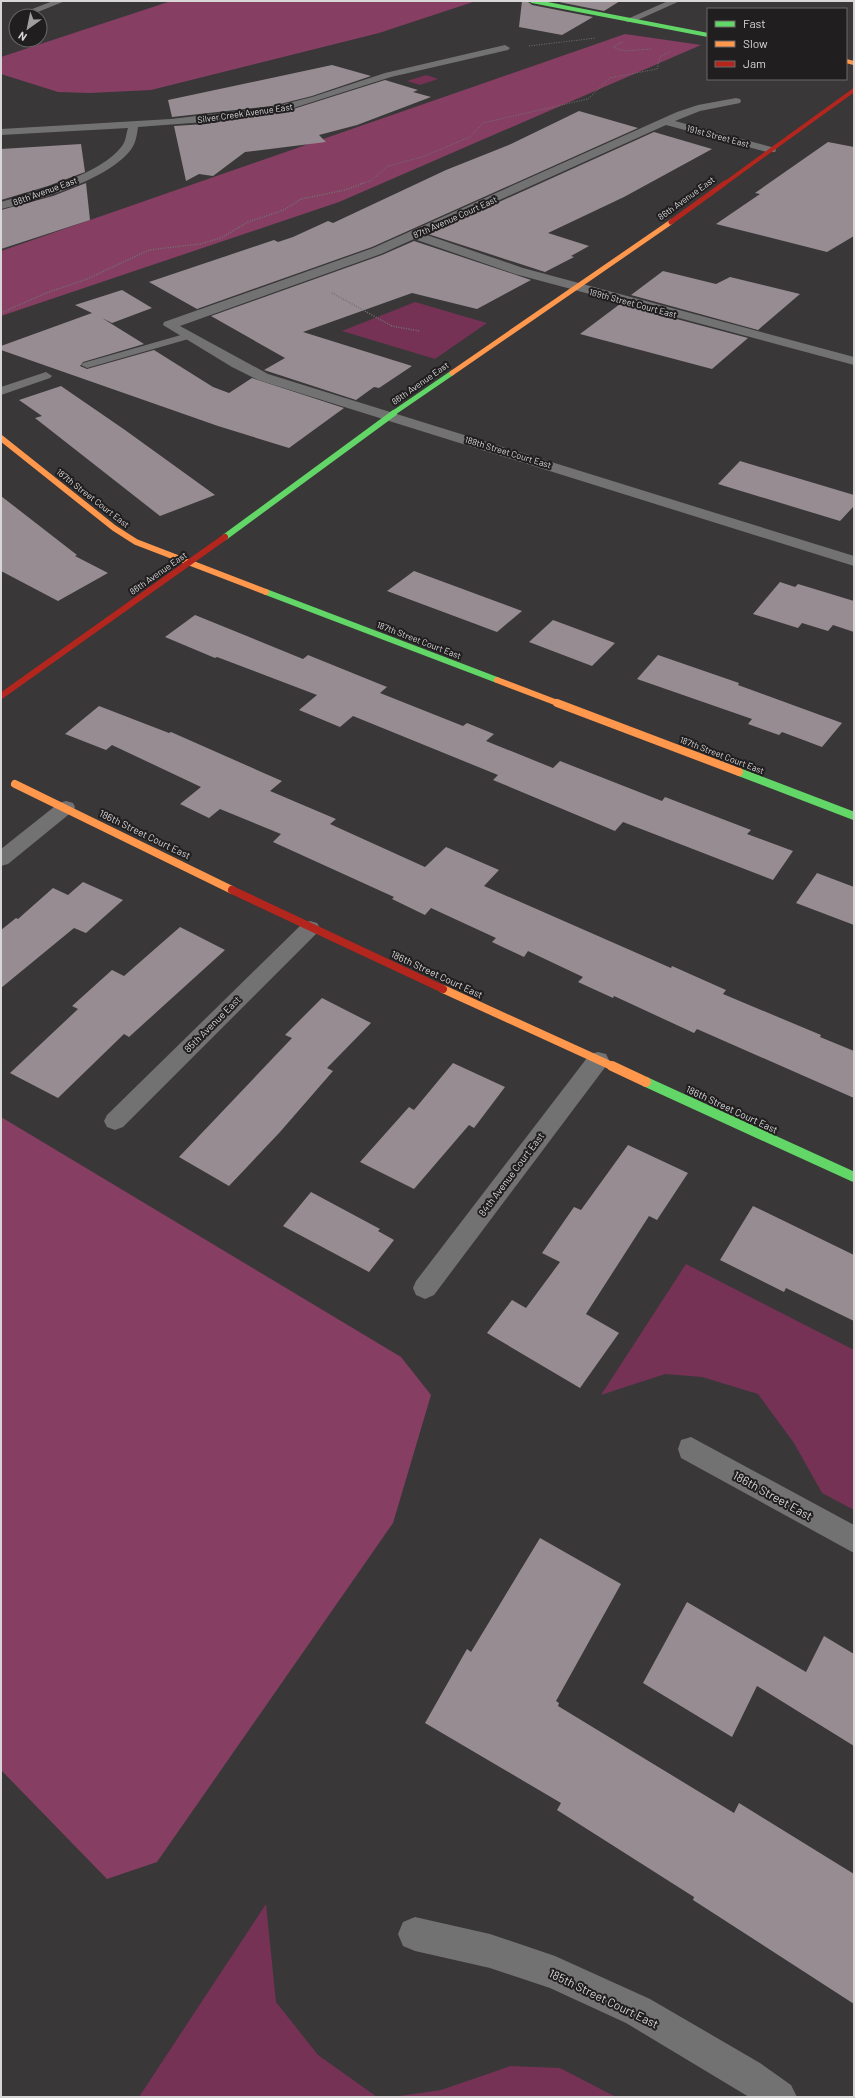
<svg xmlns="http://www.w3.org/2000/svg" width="855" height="2098" viewBox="0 0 855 2098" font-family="Barlow,sans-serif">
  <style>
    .green { fill: #753255 }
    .forest { fill: #863f63 }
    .building { fill: #978c91 }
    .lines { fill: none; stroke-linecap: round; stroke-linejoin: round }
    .path-far1 { stroke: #737273; stroke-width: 1; stroke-dasharray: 1 1.5; stroke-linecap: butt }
    .path { stroke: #737273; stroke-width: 1.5; stroke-dasharray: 1 1.5; stroke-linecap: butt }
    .lane { fill: #737273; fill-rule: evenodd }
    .street { fill: #737273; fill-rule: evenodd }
    .fast-far4 { stroke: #63d668; stroke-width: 4 }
    .fast-far3 { stroke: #63d668; stroke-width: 5 }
    .fast-far2 { stroke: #63d668; stroke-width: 6 }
    .fast-far1 { stroke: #63d668; stroke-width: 8 }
    .fast { stroke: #63d668; stroke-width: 10 }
    .slow-far4 { stroke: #ff974d; stroke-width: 4 }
    .slow-far3 { stroke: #ff974d; stroke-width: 5 }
    .slow-far2 { stroke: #ff974d; stroke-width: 6 }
    .slow-far1 { stroke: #ff974d; stroke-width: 8 }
    .slow { stroke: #ff974d; stroke-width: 10 }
    .jam-far3 { stroke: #b3261e; stroke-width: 4 }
    .jam-far2 { stroke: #b3261e; stroke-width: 5 }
    .jam-far1 { stroke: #b3261e; stroke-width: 6 }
    .jam { stroke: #b3261e; stroke-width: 8 }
    .labels { text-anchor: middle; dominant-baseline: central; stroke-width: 4; stroke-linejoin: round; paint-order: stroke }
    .far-street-label { font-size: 9px; fill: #d8d6d7; stroke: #201e1f }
    .street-label { font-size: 10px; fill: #d8d6d7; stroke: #201e1f }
    .near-street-label { font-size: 12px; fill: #d8d6d7; stroke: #201e1f }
  </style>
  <rect width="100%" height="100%" fill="#393738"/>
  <g class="green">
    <path d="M 426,75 L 438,79 L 420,85 L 407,81 Z"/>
    <path d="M 415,302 L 487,323 L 435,359 L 342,331 Z"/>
    <path d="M 686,1264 L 854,1350 L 854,1510 L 822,1493 L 794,1443 L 758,1394 L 702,1377 L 665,1374 L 601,1395 Z"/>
    <path d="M 266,1904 L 276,2002 L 318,2055 L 377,2097 L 139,2097 Z"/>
    <path d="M 511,2066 L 560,2068 L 616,2097 L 392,2097 L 441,2090 Z"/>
  </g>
  <g class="forest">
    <path d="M 171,1 L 476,1 L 379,33 L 151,90 L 90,93 L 58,92 L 1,74 L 1,57 Z"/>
    <path d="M 625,34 L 701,45 L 339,202 L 1,316 L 1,251 Z"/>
    <path d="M 1,1117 L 401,1357 L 431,1395 L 393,1523 L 157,1862 L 107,1879 L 1,1770 Z"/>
  </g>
  <g class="building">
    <path d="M 522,1 L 527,1 L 532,5 L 593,17 L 562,35 L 519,27 Z"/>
    <path d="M 554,1 L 620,1 L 604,11 Z"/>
    <path d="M 332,65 L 371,76 L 312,96 L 272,106 L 172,117 L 168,100 Z"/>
    <path d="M 385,80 L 418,90 L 413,92 L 431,97 L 357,125 L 319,135 L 326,142 L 245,152 L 213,176 L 199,174 L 186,181 L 174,126 L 205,124 L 287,111 Z"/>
    <path d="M 579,111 L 638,128 L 372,247 L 197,309 L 149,282 L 274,240 L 278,242 L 293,237 L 328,221 L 333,223 L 446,170 L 511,144 Z"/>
    <path d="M 654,132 L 712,149 L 624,197 L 548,233 L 589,246 L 571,256 L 574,257 L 545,272 L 428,234 Z"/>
    <path d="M 828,142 L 854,147 L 854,236 L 827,252 L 716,224 L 760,194 L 755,193 Z"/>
    <path d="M 81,144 L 85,172 L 48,186 L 1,200 L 1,149 Z"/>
    <path d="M 86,183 L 90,220 L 1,249 L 1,210 L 53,196 Z"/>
    <path d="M 414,241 L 531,280 L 477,309 L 412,293 L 303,332 L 412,366 L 379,388 L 374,387 L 356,400 L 264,370 L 285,358 L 211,316 L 382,255 Z"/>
    <path d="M 663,271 L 716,284 L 730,277 L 800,294 L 758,330 L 631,295 Z"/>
    <path d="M 122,290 L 152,308 L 112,323 L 102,318 L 144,344 L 83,362 L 80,366 L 87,369 L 154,350 L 213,387 L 229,393 L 252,378 L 344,408 L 289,448 L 218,426 L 1,350 L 1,346 L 92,313 L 75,305 Z"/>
    <path d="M 620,304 L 748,338 L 712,369 L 580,334 Z"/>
    <path d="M 61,386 L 125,430 L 215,495 L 160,516 L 35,418 L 42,416 L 19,400 Z"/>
    <path d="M 740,461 L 854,495 L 854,506 L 840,521 L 718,484 Z"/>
    <path d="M 1,496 L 77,555 L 75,556 L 108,573 L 58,601 L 1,571 Z"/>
    <path d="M 414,571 L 522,611 L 497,632 L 387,591 Z"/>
    <path d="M 780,582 L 795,587 L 798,584 L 854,601 L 854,632 L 833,625 L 828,631 L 802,623 L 798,628 L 753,614 Z"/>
    <path d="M 195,615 L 303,659 L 308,655 L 387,687 L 380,693 L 463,726 L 467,723 L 494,734 L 486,741 L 553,768 L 560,761 L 662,801 L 665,797 L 751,830 L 747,834 L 793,851 L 773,880 L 623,822 L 615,831 L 493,780 L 498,775 L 353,716 L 340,727 L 299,710 L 317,695 L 217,657 L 215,658 L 165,637 Z"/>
    <path d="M 553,620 L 615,643 L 592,666 L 529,642 Z"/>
    <path d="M 658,655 L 739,683 L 738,685 L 842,723 L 822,747 L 782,732 L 779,735 L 748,724 L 752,719 L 637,679 Z"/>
    <path d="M 99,706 L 169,733 L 171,732 L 282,781 L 270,791 L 336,819 L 330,824 L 425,867 L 446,847 L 499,870 L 484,886 L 671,968 L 672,966 L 726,990 L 723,994 L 821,1035 L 820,1037 L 854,1051 L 854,1098 L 697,1029 L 694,1033 L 614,996 L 613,998 L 578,982 L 583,977 L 528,951 L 524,957 L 492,942 L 496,938 L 431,908 L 425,915 L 392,899 L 394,897 L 273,842 L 281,834 L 220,809 L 209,818 L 180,804 L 201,787 L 112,745 L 106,750 L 65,734 Z"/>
    <path d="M 817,873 L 854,887 L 854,925 L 796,903 Z"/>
    <path d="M 83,882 L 123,900 L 86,933 L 74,928 L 1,988 L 1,930 L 16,918 L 18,919 L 53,888 L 68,895 Z"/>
    <path d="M 180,927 L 225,950 L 129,1037 L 124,1034 L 58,1098 L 10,1073 L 78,1009 L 72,1006 L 112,970 L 124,976 Z"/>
    <path d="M 322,998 L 371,1023 L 327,1068 L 333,1071 L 280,1132 L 229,1186 L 179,1157 L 292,1038 L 285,1035 Z"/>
    <path d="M 453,1063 L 505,1087 L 474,1128 L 469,1125 L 414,1189 L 360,1162 L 409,1107 L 414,1110 Z"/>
    <path d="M 628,1145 L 688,1173 L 657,1220 L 649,1216 L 586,1314 L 619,1333 L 580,1388 L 487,1333 L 512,1300 L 526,1308 L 560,1262 L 542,1253 L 574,1207 L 581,1210 Z"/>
    <path d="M 311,1192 L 380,1229 L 378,1231 L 394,1240 L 369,1272 L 283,1226 Z"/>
    <path d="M 753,1206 L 854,1255 L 854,1321 L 786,1288 L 784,1292 L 720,1260 Z"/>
    <path d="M 540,1538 L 621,1584 L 556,1701 L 559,1703 L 558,1706 L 734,1813 L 739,1803 L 854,1874 L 854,2004 L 693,1900 L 694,1897 L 557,1810 L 561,1803 L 425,1723 L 467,1649 L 471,1652 Z"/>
    <path d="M 687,1602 L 806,1672 L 824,1636 L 854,1654 L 854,1746 L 757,1686 L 732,1737 L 643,1683 Z"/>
  </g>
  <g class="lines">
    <g class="path-far1">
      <path d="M 622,42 L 613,47 L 624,51 L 651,49"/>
      <path d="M 529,46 L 596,38"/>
      <path d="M 361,184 L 372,180 L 388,166 L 422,157 L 470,137 L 483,123 L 588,99 L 610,78 L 657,69 L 660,57 L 671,51"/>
    </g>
    <g class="path">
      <path d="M 332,293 L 392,326 L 419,331"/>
      <path d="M 1,313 L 46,293 L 87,279 L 149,250 L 200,244 L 221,238 L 248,222 L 284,210 L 301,199 L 345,190 L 364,183"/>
    </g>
    <g class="lane">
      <path d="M 188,333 L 194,336 L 192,338 L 87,368 L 81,365 L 83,363 Z"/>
      <path d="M 46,372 L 52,376 L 50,378 L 1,395 L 1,387 Z"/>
    </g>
    <g class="street">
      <path d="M 53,1 L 65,1 L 28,16 L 16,16 L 16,18 L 14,16 Z"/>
      <path d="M 668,1 L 680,1 L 633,22 L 627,22 L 625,20 Z"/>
      <path d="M 505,45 L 510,48 L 508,50 L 391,77 L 287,110 L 205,122 L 138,127 C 137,134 136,142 132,148 C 111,179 37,201 1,209 L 1,202 C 35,192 101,175 122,146 C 126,141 126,134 128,128 L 1,135 L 1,129 L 171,119 L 272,107 L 312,97 L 385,73 Z"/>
      <path d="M 736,98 L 740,99 L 741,101 L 740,103 L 700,111 L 675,121 L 775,148 L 776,150 L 775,152 L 767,152 L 666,125 L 424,234 L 523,268 L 854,357 L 854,365 L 515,274 L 414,239 L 381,254 L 180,326 L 268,374 L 854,556 L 854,566 L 258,380 L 232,367 L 163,325 L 164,322 L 373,248 L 677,112 L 698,105 Z"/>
      <path d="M 66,801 L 73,803 L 75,807 L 73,811 L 8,864 L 1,866 L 1,849 L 59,803 Z"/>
      <path d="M 310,921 L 317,923 L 320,928 L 317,933 L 123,1127 L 115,1130 L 107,1127 L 104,1121 L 107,1115 L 303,923 Z"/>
      <path d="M 598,1052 L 606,1054 L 609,1060 L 606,1066 L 434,1295 L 425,1299 L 416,1295 L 413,1288 L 416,1281 L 590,1054 Z"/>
      <path d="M 691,1437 L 854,1525 L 854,1553 L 681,1458 L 678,1449 L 681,1440 Z"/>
      <path d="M 415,1917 L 490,1934 L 555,1956 L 650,1999 L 760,2063 L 791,2085 L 797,2097 L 749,2097 L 626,2023 L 550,1988 L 490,1968 L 415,1951 L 403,1946 L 398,1934 L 403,1922 Z"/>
    </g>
    <path class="fast-far4" d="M 532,1 L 708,35"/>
    <path class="fast-far3" d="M 392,414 L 452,373"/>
    <g class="fast-far2">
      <path d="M 225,537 L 394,413"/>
      <path d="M 266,592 L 497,680"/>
    </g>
    <path class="fast-far1" d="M 739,772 L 854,816"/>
    <path class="fast" d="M 646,1082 L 854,1177"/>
    <path class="slow-far4" d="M 846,61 L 854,63"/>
    <path class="slow-far3" d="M 452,373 L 671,222"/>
    <g class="slow-far2">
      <path d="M 1,438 L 114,528 L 136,542 L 266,592"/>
      <path d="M 497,680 L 560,704"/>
    </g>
    <g class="slow-far1">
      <path d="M 557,703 L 739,772"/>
      <path d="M 15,784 L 232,890"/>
      <path d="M 443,989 L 614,1067"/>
    </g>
    <path class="slow" d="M 612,1066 L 646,1082"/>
    <path class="jam-far3" d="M 724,184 L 854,90"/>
    <path class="jam-far2" d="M 671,222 L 725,183"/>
    <path class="jam-far1" d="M 1,696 L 225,537"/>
    <path class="jam" d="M 232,890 L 443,989"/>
  </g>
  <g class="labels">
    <g class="far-street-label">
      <text transform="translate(245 113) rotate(-8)">Silver Creek Avenue East</text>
      <text transform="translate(718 136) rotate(15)">191st Street East</text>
      <text transform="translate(45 191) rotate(-20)">88th Avenue East</text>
      <text transform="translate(686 198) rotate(-36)">86th Avenue East</text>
      <text transform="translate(455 217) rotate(-24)">87th Avenue Court East</text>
      <text transform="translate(633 303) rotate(15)">189th Street Court East</text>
      <text transform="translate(420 383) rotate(-35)">86th Avenue East</text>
      <text transform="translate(508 452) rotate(17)">188th Street Court East</text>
      <text transform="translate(93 498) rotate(38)">187th Street Court East</text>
      <text transform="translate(158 573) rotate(-35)">86th Avenue East</text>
      <text transform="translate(419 640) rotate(21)">187th Street Court East</text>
      <text transform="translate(722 755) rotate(21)">187th Street Court East</text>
    </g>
    <g class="street-label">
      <text transform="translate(145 834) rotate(26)">186th Street Court East</text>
      <text transform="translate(437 974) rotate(25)">186th Street Court East</text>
      <text transform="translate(212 1024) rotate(-45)">85th Avenue East</text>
      <text transform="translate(732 1109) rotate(25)">186th Street Court East</text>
      <text transform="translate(511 1174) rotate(-53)">84th Avenue Court East</text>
    </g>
    <g class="near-street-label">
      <text transform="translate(773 1495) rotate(29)">186th Street East</text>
      <text transform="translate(604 1998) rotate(26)">185th Street Court East</text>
    </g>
  </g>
  <rect width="855" height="2098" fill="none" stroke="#d8d6d7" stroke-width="4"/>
  <rect x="707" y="8" width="140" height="72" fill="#201e1f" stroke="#6a6869"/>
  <rect x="715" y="21" width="20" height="6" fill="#63d668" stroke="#6a6869"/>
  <text x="743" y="28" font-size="12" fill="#d8d6d7">Fast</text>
  <rect x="715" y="41" width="20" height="6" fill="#ff974d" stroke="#6a6869"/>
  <text x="743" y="48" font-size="12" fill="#d8d6d7">Slow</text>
  <rect x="715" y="61" width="20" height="6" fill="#b3261e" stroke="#6a6869"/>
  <text x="743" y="68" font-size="12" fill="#d8d6d7">Jam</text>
  <g transform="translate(28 28) rotate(213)"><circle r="19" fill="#201e1f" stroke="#6a6869"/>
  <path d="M0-3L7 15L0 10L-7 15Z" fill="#a09e9f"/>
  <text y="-6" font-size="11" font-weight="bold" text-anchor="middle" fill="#d8d6d7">N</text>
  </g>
</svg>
